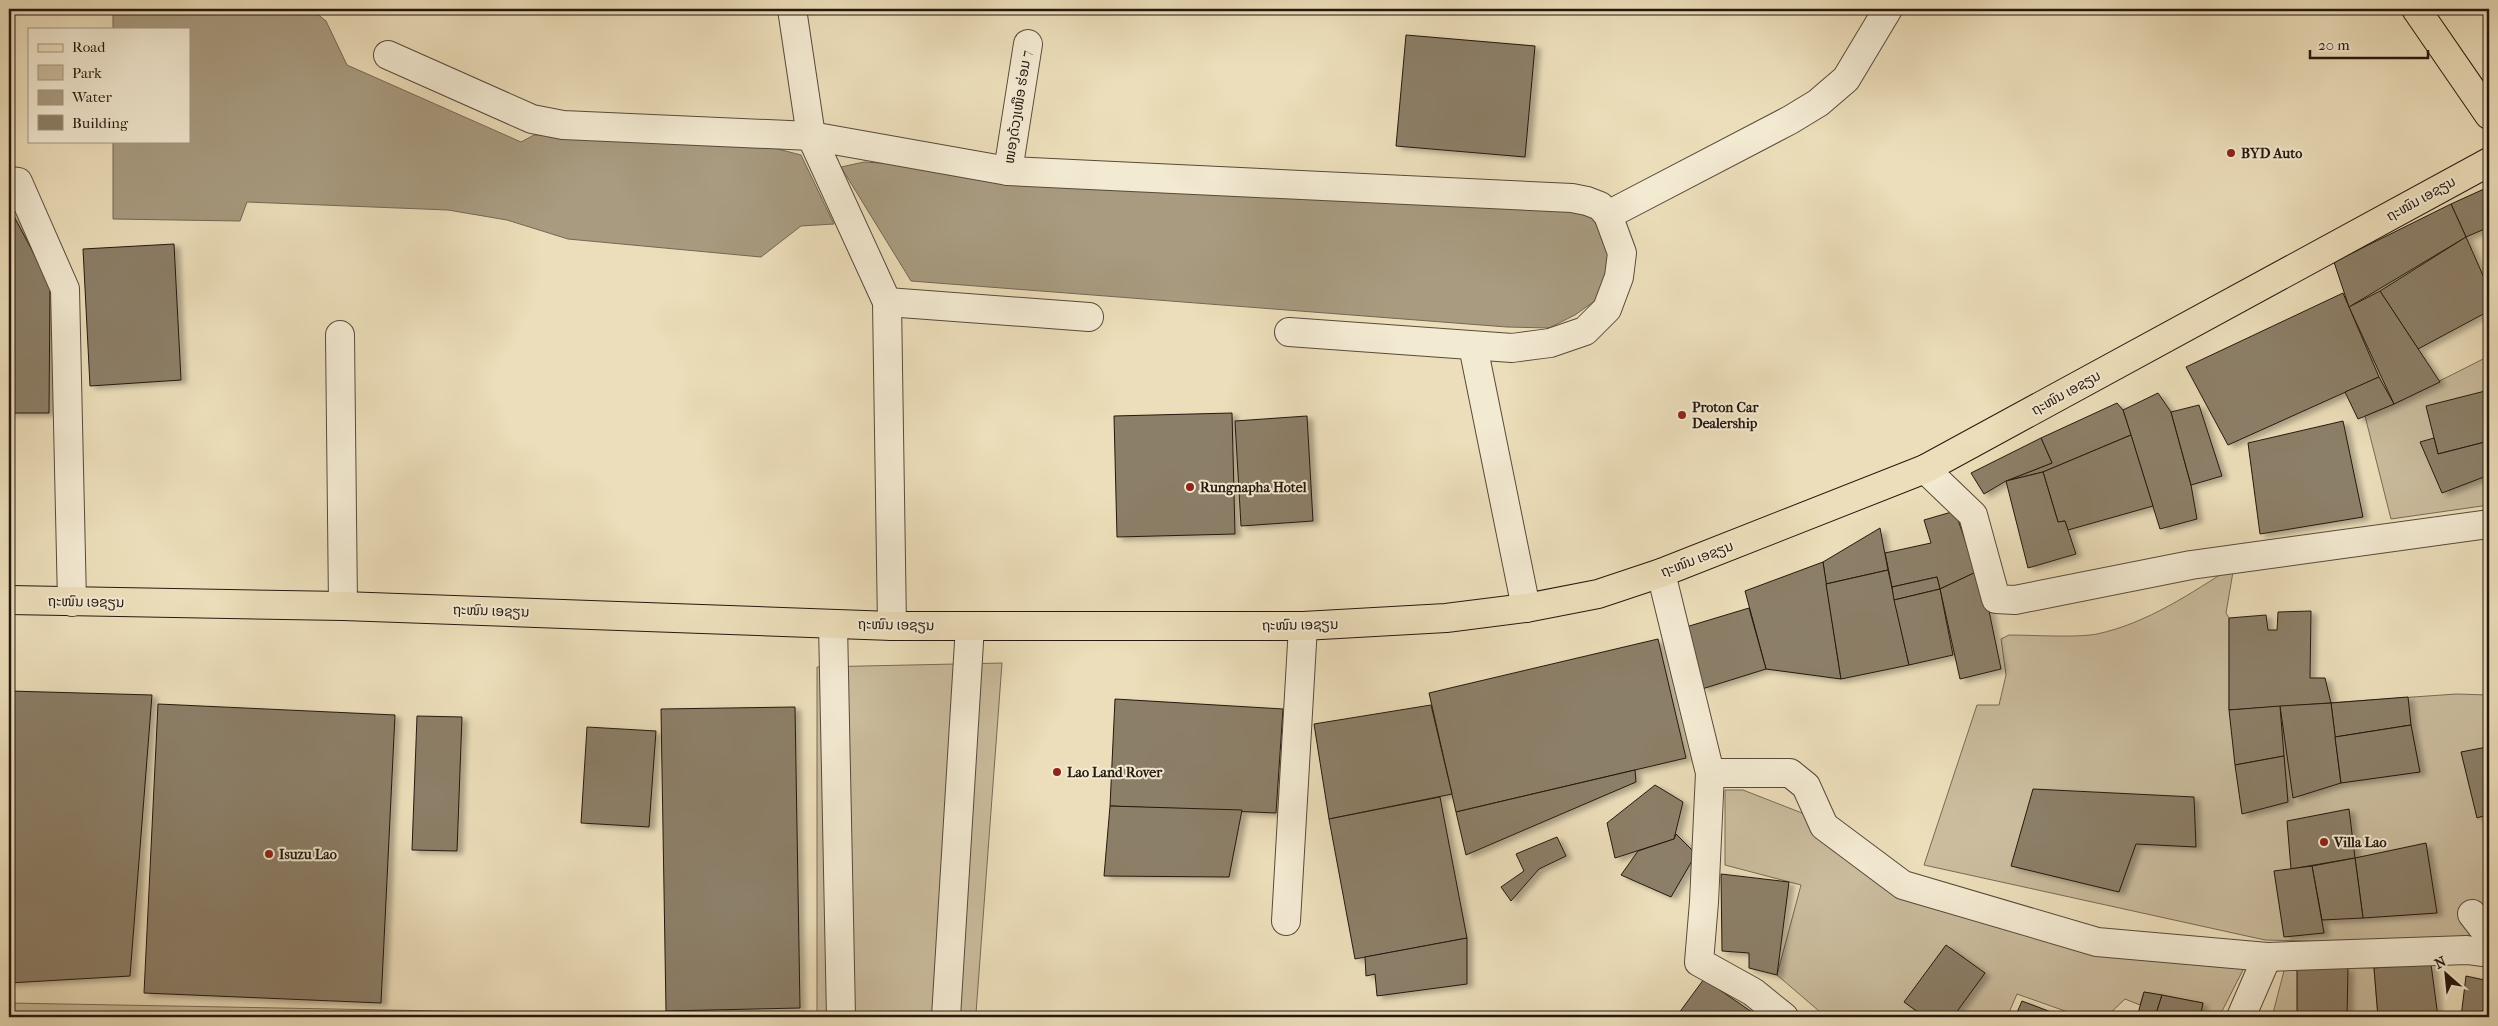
<svg xmlns="http://www.w3.org/2000/svg" width="2498" height="1026" viewBox="0 0 2498 1026" font-family="'IM FELL French Canon','Noto Sans Lao',serif">
  <style>
    .green { fill: #cabc9d; stroke: #786a56 }
    .water { fill: #a89b80; stroke: #746753 }
    .building { fill: #8c7f68; stroke: #25180f; filter: url(#shadow) }
    .lines { fill: none; stroke-linecap: round; stroke-linejoin: round }
    .minor-casing { stroke: #574a3a; stroke-width: 30 }
    .major-casing { stroke: #25180f; stroke-width: 30 }
    .minor { stroke: #f3ead2; stroke-width: 28 }
    .major { stroke: #ecdeba; stroke-width: 28 }
    .poi-dot { fill: #8f2418; stroke: #f3ead2; stroke-width: 2 }
    .labels { text-anchor: middle; dominant-baseline: central; stroke-width: 4; stroke-linejoin: round; paint-order: stroke }
    .street-label { font-size: 14px; fill: #25180f; stroke: #f3ead2 }
    .poi-label { font-size: 14px; font-weight: bold; fill: #25180f; stroke: #f3ead2; text-anchor: start }
  </style>
  <defs>
    <filter id="shadow"><feDropShadow dx="5.5" dy="3" stdDeviation="2.5" flood-color="#0004"/></filter>
  </defs>
  <rect width="100%" height="100%" fill="#ecdeba"/>
  <filter id="stains"><feTurbulence type="fractalNoise" baseFrequency=".004" numOctaves="4"/><feColorMatrix values="0 0 0 0 .2 0 0 0 0 .09 0 0 0 0 .02 0 0 0 .5 -.17"/></filter>
  <radialGradient id="worn" r=".72"><stop offset=".6" stop-color="#630" stop-opacity="0"/><stop offset="1" stop-color="#630" stop-opacity=".3"/></radialGradient>
  <g class="green">
    <path d="M 2489,356 L 2489,505 L 2391,519 L 2365,416 L 2394,404 Z"/>
    <path d="M 2234,566 L 2226,613 L 2229,618 L 2229,710 L 2456,694 L 2489,695 L 2489,934 L 2382,943 L 2265,940 L 1924,865 L 1977,705 L 1999,705 L 2006,675 L 2001,639 L 2009,635 C 2033,635 2076,638 2097,634 C 2148,623 2191,593 2234,566 Z"/>
    <path d="M 1002,663 L 976,1013 L 1189,1017 L 817,1017 L 817,667 Z"/>
    <path d="M 1725,790 L 1743,790 L 1802,813 L 1895,893 L 2030,934 L 2167,962 L 2245,966 L 2219,1017 L 2200,1017 L 2203,1003 L 2144,992 L 2140,1005 L 2125,999 L 2106,1017 L 2082,1017 L 2017,994 L 2007,1017 L 1826,1017 L 1777,975 L 1801,885 L 1725,865 Z"/>
    <path d="M 2285,967 L 2374,968 L 2378,1017 L 2272,1017 Z"/>
    <path d="M 9,1003 L 765,1017 L 9,1017 Z"/>
  </g>
  <g class="water">
    <path d="M 113,9 L 311,9 L 326,21 L 347,65 L 521,142 L 534,135 L 774,148 L 801,155 L 834,224 L 801,226 L 761,257 L 568,239 L 507,220 L 448,210 L 247,202 L 240,221 L 113,219 L 113,141 L 189,141 L 189,29 L 113,29 Z"/>
    <path d="M 864,162 L 1561,208 L 1593,218 L 1612,254 L 1599,298 L 1575,315 L 1549,328 L 1507,327 L 911,281 L 841,167 Z"/>
  </g>
  <g class="building">
    <path d="M 1406,35 L 1535,46 L 1525,157 L 1396,146 Z"/>
    <path d="M 2484,189 L 2489,200 L 2489,227 L 2466,237 L 2451,204 Z"/>
    <path d="M 2451,204 L 2466,237 L 2349,307 L 2334,262 Z"/>
    <path d="M 9,207 L 50,284 L 49,413 L 9,413 Z"/>
    <path d="M 2466,237 L 2489,289 L 2489,311 L 2418,349 L 2380,291 Z"/>
    <path d="M 174,244 L 181,380 L 90,386 L 83,249 Z"/>
    <path d="M 2380,291 L 2440,382 L 2394,404 L 2349,307 Z"/>
    <path d="M 2343,293 L 2379,377 L 2228,445 L 2186,367 Z"/>
    <path d="M 2379,377 L 2394,404 L 2358,419 L 2345,392 Z"/>
    <path d="M 2489,390 L 2489,441 L 2438,454 L 2426,406 Z"/>
    <path d="M 2158,393 L 2171,412 L 2191,485 L 2197,519 L 2160,529 L 2123,410 Z"/>
    <path d="M 2117,403 L 2123,410 L 2131,435 L 2043,472 L 2006,481 L 2052,463 L 2041,438 Z"/>
    <path d="M 2199,405 L 2222,476 L 2191,485 L 2171,412 Z"/>
    <path d="M 1232,413 L 1235,534 L 1117,537 L 1114,416 Z"/>
    <path d="M 1307,416 L 1313,521 L 1241,526 L 1235,421 Z"/>
    <path d="M 2343,421 L 2363,517 L 2260,534 L 2248,443 Z"/>
    <path d="M 2131,435 L 2153,506 L 2068,530 L 2065,521 L 2058,522 L 2043,472 Z"/>
    <path d="M 2041,438 L 2052,463 L 2006,481 L 1984,494 L 1971,473 Z"/>
    <path d="M 2434,438 L 2438,454 L 2489,441 L 2489,475 L 2442,493 L 2420,442 Z"/>
    <path d="M 2043,472 L 2058,522 L 2065,521 L 2076,554 L 2028,568 L 2006,481 Z"/>
    <path d="M 1955,511 L 1976,572 L 1940,589 L 1937,577 L 1892,587 L 1885,553 L 1931,543 L 1924,520 Z"/>
    <path d="M 1880,528 L 1888,570 L 1826,584 L 1823,562 Z"/>
    <path d="M 1823,562 L 1841,679 L 1766,669 L 1745,591 Z"/>
    <path d="M 1888,570 L 1909,665 L 1841,679 L 1826,584 Z"/>
    <path d="M 1976,572 L 1981,572 L 2001,669 L 1960,679 L 1940,589 Z"/>
    <path d="M 1937,577 L 1940,589 L 1894,600 L 1892,587 Z"/>
    <path d="M 1940,589 L 1953,655 L 1909,665 L 1894,600 Z"/>
    <path d="M 1749,608 L 1766,669 L 1702,689 L 1686,627 Z"/>
    <path d="M 2311,611 L 2310,678 L 2325,678 L 2331,703 L 2229,710 L 2229,618 L 2266,615 L 2268,630 L 2277,630 L 2278,612 Z"/>
    <path d="M 1658,639 L 1686,758 L 1456,812 L 1429,693 Z"/>
    <path d="M 9,691 L 152,695 L 130,976 L 9,983 Z"/>
    <path d="M 2408,697 L 2411,725 L 2335,737 L 2331,703 Z"/>
    <path d="M 1115,699 L 1283,709 L 1276,813 L 1110,806 Z"/>
    <path d="M 2331,703 L 2341,783 L 2293,798 L 2280,706 Z"/>
    <path d="M 158,704 L 395,715 L 381,1003 L 144,993 Z"/>
    <path d="M 1431,705 L 1452,794 L 1329,819 L 1314,724 Z"/>
    <path d="M 2280,706 L 2284,756 L 2235,765 L 2229,710 Z"/>
    <path d="M 795,707 L 800,1008 L 666,1011 L 661,709 Z"/>
    <path d="M 417,716 L 462,717 L 457,851 L 412,850 Z"/>
    <path d="M 2411,725 L 2420,772 L 2341,783 L 2335,737 Z"/>
    <path d="M 587,727 L 656,731 L 649,827 L 581,823 Z"/>
    <path d="M 2487,747 L 2489,755 L 2489,814 L 2477,818 L 2461,752 Z"/>
    <path d="M 2284,756 L 2288,802 L 2242,814 L 2235,765 Z"/>
    <path d="M 1635,770 L 1636,782 L 1466,855 L 1456,812 Z"/>
    <path d="M 1655,785 L 1683,802 L 1674,839 L 1615,858 L 1607,823 Z"/>
    <path d="M 2033,789 L 2194,797 L 2196,847 L 2136,844 L 2119,892 L 2011,866 Z"/>
    <path d="M 1440,797 L 1467,938 L 1355,959 L 1329,819 Z"/>
    <path d="M 1110,806 L 1242,810 L 1229,877 L 1104,876 Z"/>
    <path d="M 2349,809 L 2355,858 L 2291,869 L 2287,821 Z"/>
    <path d="M 1676,834 L 1696,854 L 1671,897 L 1621,875 L 1638,851 L 1674,839 Z"/>
    <path d="M 1557,837 L 1566,856 L 1539,869 L 1511,901 L 1501,887 L 1524,871 L 1516,854 Z"/>
    <path d="M 2426,843 L 2437,913 L 2363,918 L 2355,858 Z"/>
    <path d="M 2355,858 L 2363,918 L 2322,920 L 2312,866 Z"/>
    <path d="M 2312,866 L 2324,933 L 2284,937 L 2274,871 Z"/>
    <path d="M 1721,874 L 1789,882 L 1777,975 L 1749,968 L 1749,953 L 1722,951 Z"/>
    <path d="M 1467,938 L 1467,984 L 1377,996 L 1375,974 L 1366,976 L 1365,957 Z"/>
    <path d="M 1946,945 L 1985,973 L 1953,1017 L 1925,1017 L 1904,1002 Z"/>
    <path d="M 2431,964 L 2438,1017 L 2378,1017 L 2374,968 Z"/>
    <path d="M 2297,968 L 2348,968 L 2347,1017 L 2297,1017 Z"/>
    <path d="M 2466,976 L 2489,981 L 2489,1017 L 2461,1017 Z"/>
    <path d="M 1704,979 L 1759,1017 L 1676,1017 Z"/>
    <path d="M 2144,992 L 2162,995 L 2155,1017 L 2137,1017 Z"/>
    <path d="M 2162,995 L 2203,1003 L 2200,1017 L 2155,1017 Z"/>
    <path d="M 2022,1001 L 2064,1017 L 2015,1017 Z"/>
  </g>
  <g class="lines">
    <defs>
      <g id="minor">
        <path d="M 792,9 L 811,136 L 887,302 L 892,626"/>
        <path d="M 388,55 L 532,119 L 563,125 L 811,136 L 1008,171 L 1572,198 L 1587,201 L 1600,206 L 1608,215 L 1622,253 L 1619,277 L 1607,309 L 1585,331 L 1550,343 L 1512,348 L 1289,332"/>
        <path d="M 1008,171 L 1028,44"/>
        <path d="M 9,181 L 18,182 L 65,289 L 72,602"/>
        <path d="M 1608,215 L 1790,120 L 1818,103 L 1846,79 L 1888,9"/>
        <path d="M 887,302 L 1089,317"/>
        <path d="M 340,335 L 343,606"/>
        <path d="M 1473,346 L 1526,608"/>
        <path d="M 1925,469 L 1973,515 L 1996,599 L 2015,600 L 2191,565 L 2489,524"/>
        <path d="M 1661,573 L 1710,773 L 1704,902 L 1699,962 L 1753,992 L 1784,1017"/>
        <path d="M 833,624 L 841,1017"/>
        <path d="M 1710,773 L 1790,773 L 1806,786 L 1824,826 L 1903,885 L 2097,942 L 2267,957 L 2467,950 L 2489,953"/>
        <path d="M 2472,914 L 2489,936"/>
        <path d="M 1286,921 L 1303,626"/>
        <path d="M 946,1017 L 970,626"/>
        <path d="M 2241,1017 L 2267,957"/>
      </g>
      <g id="major">
        <path d="M 2416,9 L 2489,115"/>
        <path d="M 9,600 L 343,606 L 892,626 L 1303,626 L 1446,618 L 1526,608 L 1598,594 L 1661,573 L 1925,469 L 2489,162"/>
      </g>
    </defs>
    <use href="#minor" class="minor-casing"/>
    <use href="#major" class="major-casing"/>
    <use href="#minor" class="minor"/>
    <use href="#major" class="major"/>
  </g>
  <g class="poi-dot">
    <circle cx="2231" cy="153" r="5"/>
    <circle cx="1682" cy="415" r="5"/>
    <circle cx="1190" cy="487" r="5"/>
    <circle cx="1057" cy="772" r="5"/>
    <circle cx="2324" cy="842" r="5"/>
    <circle cx="269" cy="854" r="5"/>
  </g>
  <g class="labels">
    <g class="street-label">
      <text transform="translate(1018 107) rotate(-81)">ໜອງດ້ວງເໜືອ ຮ່ອມ 7</text>
      <text transform="translate(2421 199) rotate(-29)">ຖະໜົນ ເອຊຽນ</text>
      <text transform="translate(2066 393) rotate(-29)">ຖະໜົນ ເອຊຽນ</text>
      <text transform="translate(1697 559) rotate(-21)">ຖະໜົນ ເອຊຽນ</text>
      <text transform="translate(86 602) rotate(1)">ຖະໜົນ ເອຊຽນ</text>
      <text transform="translate(491 611) rotate(2)">ຖະໜົນ ເອຊຽນ</text>
      <text transform="translate(896 625) rotate(1)">ຖະໜົນ ເອຊຽນ</text>
      <text transform="translate(1300 625) rotate(-1)">ຖະໜົນ ເອຊຽນ</text>
    </g>
    <g class="poi-label">
      <text x="2241" y="153">BYD Auto</text>
      <text x="1692" y="407">Proton Car<tspan x="1692" dy="16">Dealership</tspan></text>
      <text x="1200" y="487">Rungnapha Hotel</text>
      <text x="1067" y="772">Lao Land Rover</text>
      <text x="2334" y="842">Villa Lao</text>
      <text x="279" y="854">Isuzu Lao</text>
    </g>
  </g>
  <rect width="2498" height="1026" fill="none" stroke="#ecdeba" stroke-width="30"/>
  <rect x="10" y="10" width="2478" height="1006" fill="none" stroke="#25180f" stroke-width="2.5"/>
  <rect x="15" y="15" width="2468" height="996" fill="none" stroke="#25180f"/>
  <rect x="28" y="28" width="162" height="115" fill="#f3ead2" stroke="#a19684"/>
  <rect x="38" y="44" width="25" height="8" fill="#ecdeba" stroke="#a19684"/>
  <text x="72" y="52" font-size="15" fill="#25180f">Road</text>
  <rect x="38" y="65" width="25" height="15" fill="#cabc9d" stroke="#a19684"/>
  <text x="72" y="78" font-size="15" fill="#25180f">Park</text>
  <rect x="38" y="90" width="25" height="15" fill="#a89b80" stroke="#a19684"/>
  <text x="72" y="102" font-size="15" fill="#25180f">Water</text>
  <rect x="38" y="115" width="25" height="15" fill="#8c7f68" stroke="#a19684"/>
  <text x="72" y="128" font-size="15" fill="#25180f">Building</text>
  <g transform="translate(2446 974) rotate(333)" stroke="#f3ead2" stroke-width="4" paint-order="stroke">
  <path d="M0-4L9 19L0 12L-9 19Z" fill="#25180f"/>
  <text y="-8" font-size="14" font-weight="bold" text-anchor="middle" fill="#25180f">N</text>
  </g>
  <path d="M2310 50v8h118v-8" fill="none" stroke="#25180f" stroke-width="2.5"/>
  <text x="2318" y="50" font-size="15" fill="#25180f" stroke="#f3ead2" stroke-width="4" paint-order="stroke">20 m</text>
  <rect width="100%" height="100%" filter="url(#stains)"/>
  <rect width="100%" height="100%" fill="url(#worn)"/>
</svg>
